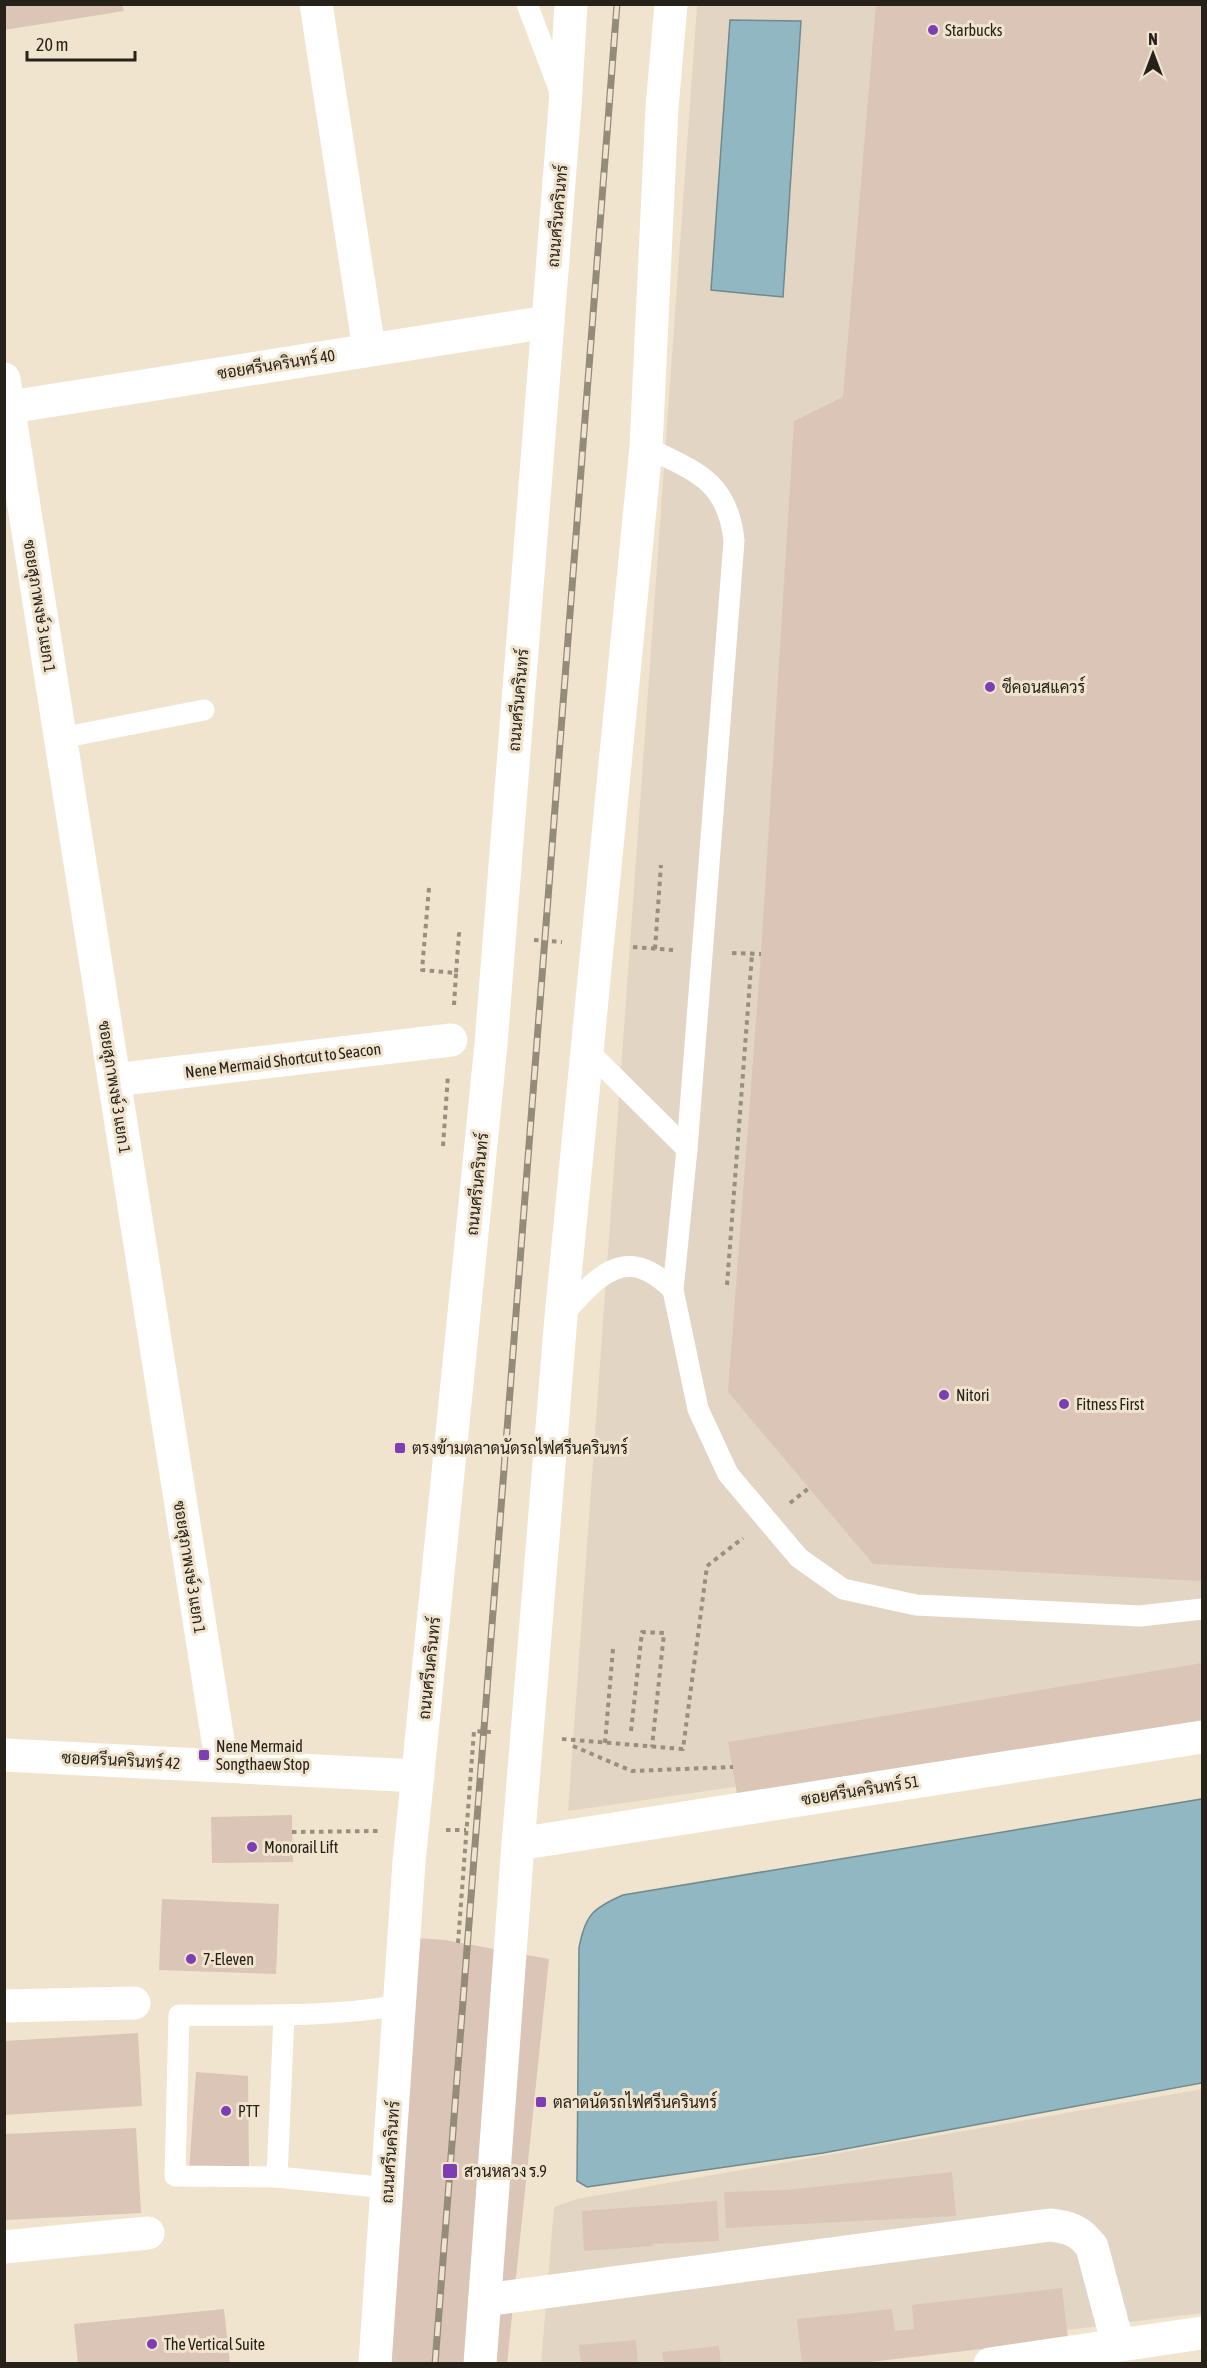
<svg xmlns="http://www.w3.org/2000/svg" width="1207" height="2368" viewBox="0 0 1207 2368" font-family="'Asap Condensed',Sarabun,sans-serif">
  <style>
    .commercial { fill: #e3d5c3 }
    .water { fill: #90b7c2; stroke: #708a8f; stroke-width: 1.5 }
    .building { fill: #dbc5b6 }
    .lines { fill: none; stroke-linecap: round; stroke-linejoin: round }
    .path { stroke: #988f7f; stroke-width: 4; stroke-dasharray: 4.5 4.5; stroke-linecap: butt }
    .lane { stroke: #fff; stroke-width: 21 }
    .street { stroke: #fff; stroke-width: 33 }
    .primary { stroke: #fff; stroke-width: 33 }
    .rail-casing { stroke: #948b7b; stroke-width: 7 }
    .rail { stroke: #f0e4ce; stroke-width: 4.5; stroke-dasharray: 14; stroke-linecap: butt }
    .poi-dot { fill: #7e3eb3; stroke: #f0e4ce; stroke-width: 2 }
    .labels { text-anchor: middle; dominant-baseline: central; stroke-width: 6; stroke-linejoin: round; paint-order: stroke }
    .poi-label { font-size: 16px; fill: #262119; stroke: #f0e4ce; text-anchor: start }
    .street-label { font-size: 16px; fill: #262119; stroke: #f0e4ce }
  </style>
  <rect width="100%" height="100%" fill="#f0e4ce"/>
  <g class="commercial">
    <path d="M 697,5 L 1202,5 L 1202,1720 L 568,1811 Z"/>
    <path d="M 1202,2089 L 1202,2313 L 808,2363 L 541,2364 L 554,2207 L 577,2199 Z"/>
  </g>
  <g class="water">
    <path d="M 730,20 L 801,21 L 783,297 L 711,290 Z"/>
    <path d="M 1202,1799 L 1202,2083 L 823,2153 L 587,2187 L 577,2181 L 579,1948 C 585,1915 593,1908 623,1895 Z"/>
  </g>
  <g class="building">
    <path d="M 4,4 L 122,4 L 124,11 L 4,30 Z"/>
    <path d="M 876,4 L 1202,4 L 1202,1581 L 873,1564 L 728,1392 L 761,954 L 794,421 L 843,397 Z"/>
    <path d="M 1202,1663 L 1202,1723 L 737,1794 L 728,1742 Z"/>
    <path d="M 292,1815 L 293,1862 L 212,1863 L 211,1817 Z"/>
    <path d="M 162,1899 L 279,1904 L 276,1974 L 159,1970 Z"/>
    <path d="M 416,1938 L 445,1940 L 549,1959 L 507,2364 L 367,2364 Z"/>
    <path d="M 138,2033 L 142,2106 L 4,2115 L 4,2041 Z"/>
    <path d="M 196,2072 L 248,2076 L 249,2171 L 189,2171 Z"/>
    <path d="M 136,2128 L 141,2213 L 5,2220 L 5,2134 Z"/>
    <path d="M 952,2172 L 956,2216 L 726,2228 L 724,2192 L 787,2190 Z"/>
    <path d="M 717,2201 L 719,2241 L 651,2244 L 654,2246 L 584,2251 L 582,2211 Z"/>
    <path d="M 1062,2288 L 1068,2339 L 853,2364 L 802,2364 L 797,2319 L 892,2309 L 895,2331 L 914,2329 L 912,2305 Z"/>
    <path d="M 224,2309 L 230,2364 L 78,2364 L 74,2324 Z"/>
    <path d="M 636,2340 L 638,2364 L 581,2364 L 579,2345 Z"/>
    <path d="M 719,2346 L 721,2364 L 664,2364 L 662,2352 Z"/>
  </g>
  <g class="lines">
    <g class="path">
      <path d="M 429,888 L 422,970 L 456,973 L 459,934 L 464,935"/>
      <path d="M 534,940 L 562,942"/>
      <path d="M 633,947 L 673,950"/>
      <path d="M 655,949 L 661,865"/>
      <path d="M 732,953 L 761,954"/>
      <path d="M 454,1005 L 456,973"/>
      <path d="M 443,1146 L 448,1075"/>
      <path d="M 727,1285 L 752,954 L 754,954"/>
      <path d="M 790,1503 L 809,1488"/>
      <path d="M 631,1731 L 642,1632 L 664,1633 L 652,1747"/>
      <path d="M 562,1739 L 683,1749 L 707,1566 L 743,1538"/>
      <path d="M 605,1743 L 613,1649"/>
      <path d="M 573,1746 L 632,1771 L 733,1767"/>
      <path d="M 446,1830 L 466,1830"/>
      <path d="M 292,1832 L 378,1831"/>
      <path d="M 458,1943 L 474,1731 L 492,1732"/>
    </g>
    <g class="lane">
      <path d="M 527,4 L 561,94"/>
      <path d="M 646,447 C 694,471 728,480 734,541 L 687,1149 L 673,1290 L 698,1409 L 728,1474 L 799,1558 L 843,1589 L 916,1605 L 1140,1616 L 1202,1609"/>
      <path d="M 61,738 L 204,710"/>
      <path d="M 588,1051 L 687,1149"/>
      <path d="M 561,1317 C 596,1278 625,1241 673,1290"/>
      <path d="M 277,2177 L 284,2015"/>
      <path d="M 388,2188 L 277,2177 L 175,2176 L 179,2015 C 253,2015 327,2018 400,2005"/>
    </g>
    <g class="street">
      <path d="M 316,4 L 369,349"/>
      <path d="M 4,379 L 222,1766"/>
      <path d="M 4,408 L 548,322"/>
      <path d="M 114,1080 L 451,1040"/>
      <path d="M 4,1755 L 418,1776"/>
      <path d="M 518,1844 L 1202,1737"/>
      <path d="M 4,2006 L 134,2003"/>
      <path d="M 4,2247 L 148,2233"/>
      <path d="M 485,2300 L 1050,2225 C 1070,2227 1080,2231 1092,2247 L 1118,2345"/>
      <path d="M 990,2364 L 1202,2333"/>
    </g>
    <g class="primary">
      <path d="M 375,2364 L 409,1862 L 491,1044 L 565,106 L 571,4"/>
      <path d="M 480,2364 L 518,1844 L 561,1317 L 646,447 L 662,108 L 671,4"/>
    </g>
    <defs>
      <path id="rail" d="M 435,2364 L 617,4"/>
    </defs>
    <use href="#rail" class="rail-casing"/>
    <use href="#rail" class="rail"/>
  </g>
  <g class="poi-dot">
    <circle cx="933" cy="30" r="6"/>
    <circle cx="990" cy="687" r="6"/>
    <circle cx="944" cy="1395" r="6"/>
    <circle cx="1064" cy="1404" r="6"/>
    <rect x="394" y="1442" width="12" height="12" rx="3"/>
    <rect x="198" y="1749" width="12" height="12" rx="3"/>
    <circle cx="252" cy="1847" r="6"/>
    <circle cx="191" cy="1959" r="6"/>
    <rect x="535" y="2096" width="12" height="12" rx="3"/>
    <circle cx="226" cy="2111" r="6"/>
    <rect x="442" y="2163" width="16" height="16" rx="3"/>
    <circle cx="152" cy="2344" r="6"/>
  </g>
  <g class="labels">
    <g class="poi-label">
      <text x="945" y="30">Starbucks</text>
      <text x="1002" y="687">ซีคอนสแควร์</text>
      <text x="956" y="1395">Nitori</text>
      <text x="1076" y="1404">Fitness First</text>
      <text x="412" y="1448">ตรงข้ามตลาดนัดรถไฟศรีนครินทร์</text>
      <text x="216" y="1746">Nene Mermaid<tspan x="216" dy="18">Songthaew Stop</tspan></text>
      <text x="264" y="1847">Monorail Lift</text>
      <text x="203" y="1959">7-Eleven</text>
      <text x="553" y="2102">ตลาดนัดรถไฟศรีนครินทร์</text>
      <text x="238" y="2111">PTT</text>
      <text x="464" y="2171">สวนหลวง ร.9</text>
      <text x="164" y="2344">The Vertical Suite</text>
    </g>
    <g class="street-label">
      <text transform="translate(557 216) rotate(-85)">ถนนศรีนครินทร์</text>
      <text transform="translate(276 364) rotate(-9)">ซอยศรีนครินทร์ 40</text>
      <text transform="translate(40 606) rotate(81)">ซอยสุภาพงษ์ 3 แยก 1</text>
      <text transform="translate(518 700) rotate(-85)">ถนนศรีนครินทร์</text>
      <text transform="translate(283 1060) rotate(-7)">Nene Mermaid Shortcut to Seacon</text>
      <text transform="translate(115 1087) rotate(81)">ซอยสุภาพงษ์ 3 แยก 1</text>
      <text transform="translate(477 1184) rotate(-84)">ถนนศรีนครินทร์</text>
      <text transform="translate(190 1567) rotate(81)">ซอยสุภาพงษ์ 3 แยก 1</text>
      <text transform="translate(429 1668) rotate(-84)">ถนนศรีนครินทร์</text>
      <text transform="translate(121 1760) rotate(3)">ซอยศรีนครินทร์ 42</text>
      <text transform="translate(860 1790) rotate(-9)">ซอยศรีนครินทร์ 51</text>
      <text transform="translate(390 2152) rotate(-86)">ถนนศรีนครินทร์</text>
    </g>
  </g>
  <rect width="1207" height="2368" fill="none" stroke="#262119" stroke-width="12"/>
  <g transform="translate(1153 54)" stroke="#f0e4ce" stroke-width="4.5" paint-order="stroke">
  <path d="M0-4.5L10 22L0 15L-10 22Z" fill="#262119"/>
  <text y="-9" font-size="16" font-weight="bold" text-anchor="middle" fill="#262119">N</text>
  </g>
  <path d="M27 51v9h108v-9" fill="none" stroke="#262119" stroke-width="3"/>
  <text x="36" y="51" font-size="18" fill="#262119" stroke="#f0e4ce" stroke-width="4.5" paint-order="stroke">20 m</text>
</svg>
